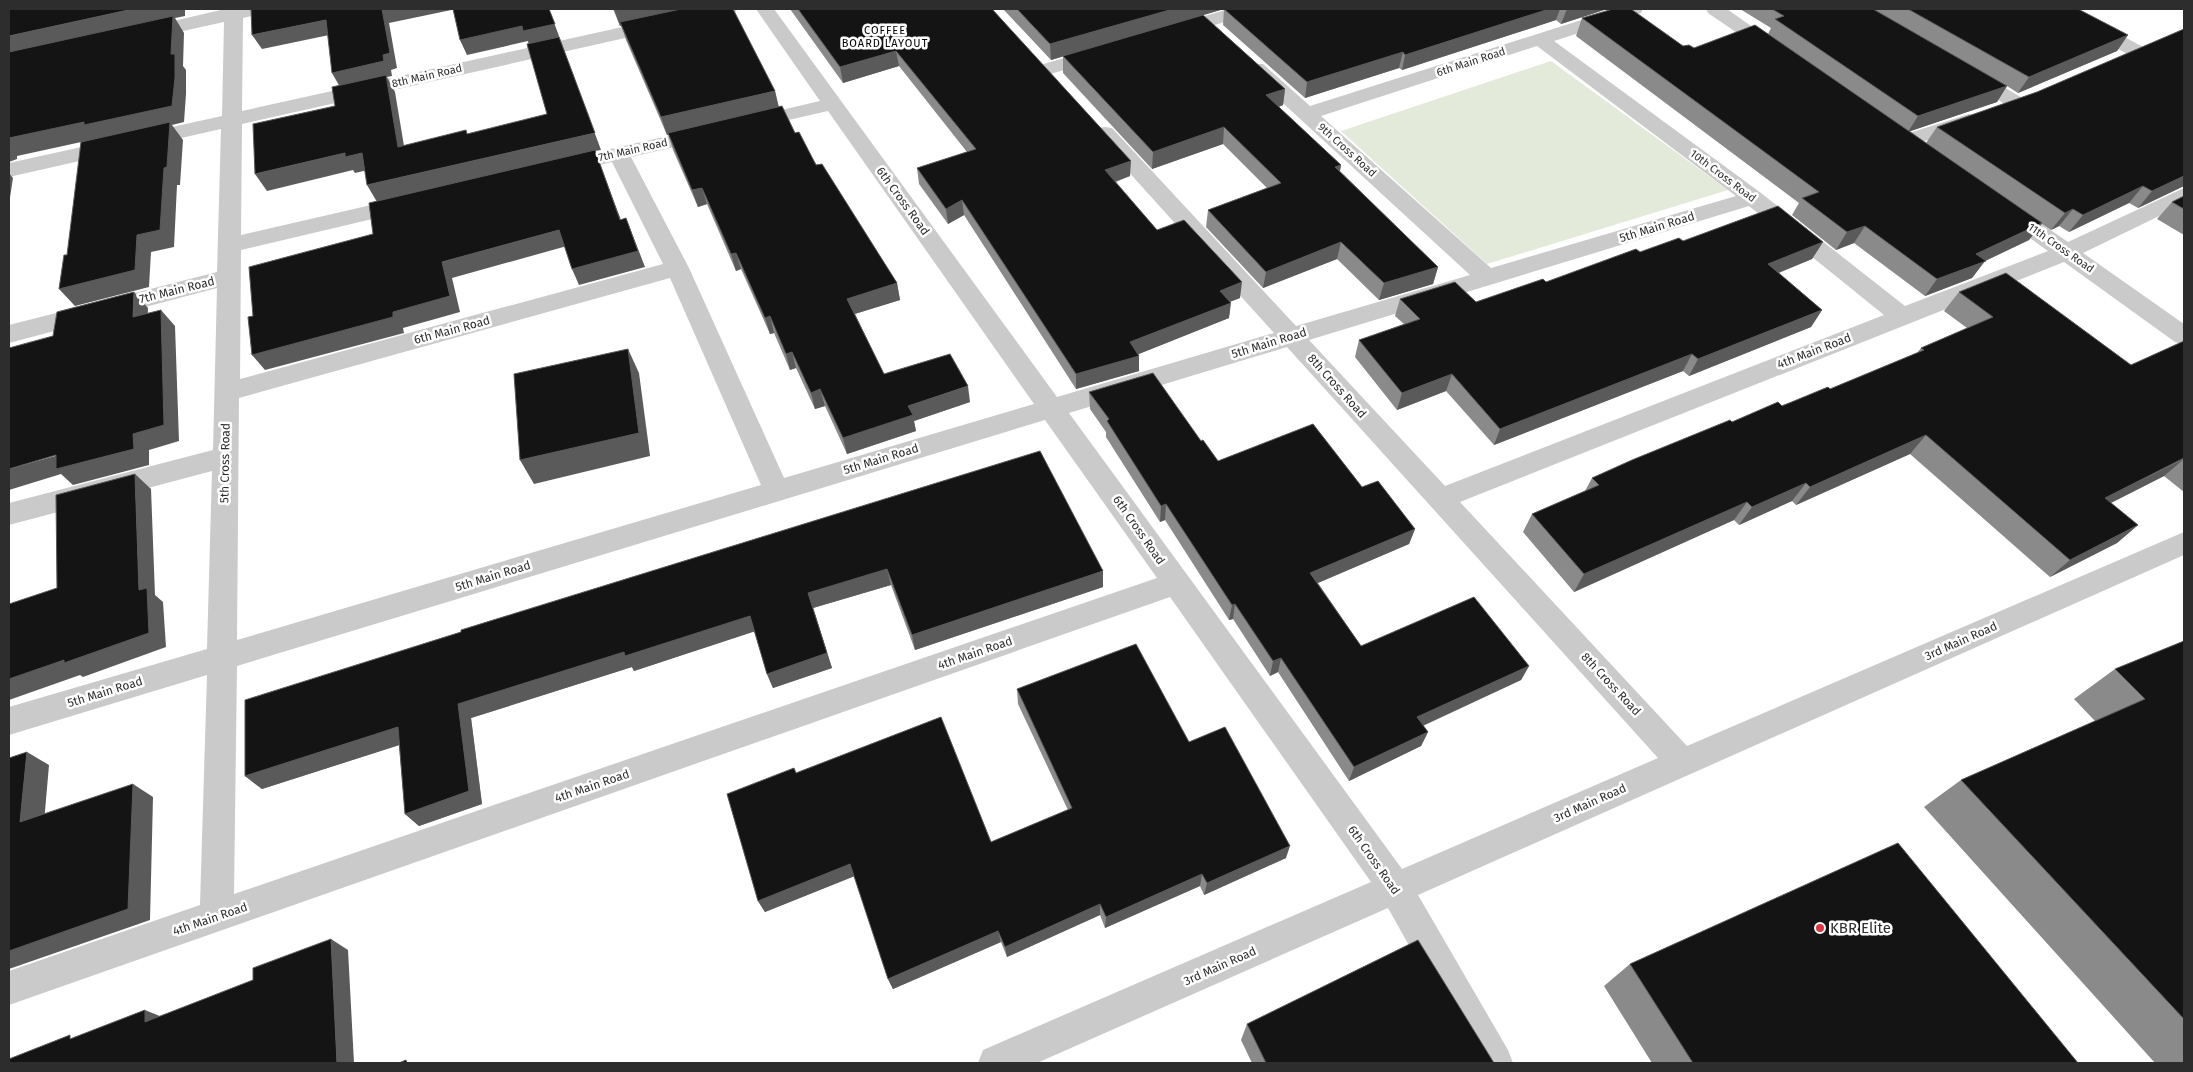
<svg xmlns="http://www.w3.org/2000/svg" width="2193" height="1072" viewBox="0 0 2193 1072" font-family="'Fira Sans',sans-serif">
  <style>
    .green { fill: #e3eada }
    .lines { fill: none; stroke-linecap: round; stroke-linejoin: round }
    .minor { fill: #cacaca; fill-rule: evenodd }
    .wall { fill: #8a8a8a }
    .shaded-wall { fill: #5a5a5a }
    .building { fill: #141414; stroke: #5a5a5a }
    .poi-dot { fill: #df333f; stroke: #fff; stroke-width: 2 }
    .labels { text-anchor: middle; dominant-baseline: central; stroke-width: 5; stroke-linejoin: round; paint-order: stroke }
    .far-neighbourhood-label { font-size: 11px; letter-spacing: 1px; fill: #000; stroke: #fff }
    .far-street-label { font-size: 11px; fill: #2d2d2d; stroke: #fff }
    .street-label { font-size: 12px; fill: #2d2d2d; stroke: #fff }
    .near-poi-label { font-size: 15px; fill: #2d2d2d; stroke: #fff; text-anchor: start }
  </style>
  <rect width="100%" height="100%" fill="#fff"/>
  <path class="green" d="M 1551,61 L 1728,190 L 1487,264 L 1341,131 Z"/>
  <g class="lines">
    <g class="minor">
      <path d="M 225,9 L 267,9 L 265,13 L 243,18 L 242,111 L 704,9 L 737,9 L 735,13 L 728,15 L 242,124 L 241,235 L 406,197 L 414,199 L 417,204 L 414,209 L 406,211 L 241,250 L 240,379 L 663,264 L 612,162 L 562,174 L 554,172 L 551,167 L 554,162 L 562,160 L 708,127 L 715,128 L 718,133 L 715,138 L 631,157 L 689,268 L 784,478 L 1034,404 L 828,111 L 749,129 L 742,127 L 739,123 L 742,119 L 820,101 L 756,9 L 774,9 L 1057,397 L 1274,333 L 1098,138 L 1095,133 L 1098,128 L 1105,127 L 1112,128 L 1296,326 L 1470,275 L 1249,72 L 1246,68 L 1249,64 L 1263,64 L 1310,106 L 1616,9 L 1643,9 L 1641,13 L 1554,41 L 1761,193 L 1905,306 L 2048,251 L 1998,215 L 1995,210 L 1998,205 L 2006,203 L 2014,205 L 2068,242 L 2184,188 L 2184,204 L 2083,253 L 2184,324 L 2184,345 L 2175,342 L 2064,262 L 1460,502 L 1687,746 L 2184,532 L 2184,555 L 1418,895 L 1508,1050 L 1513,1063 L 1475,1063 L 1388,908 L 1037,1063 L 978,1063 L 983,1050 L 1371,882 L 1170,597 L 9,1005 L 9,971 L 200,905 L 207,675 L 9,735 L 9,707 L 207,649 L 212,471 L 9,525 L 9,503 L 213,450 L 217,288 L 9,343 L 9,325 L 217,272 L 221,129 L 9,177 L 9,163 L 222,116 L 224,22 L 142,40 L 135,38 L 132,34 L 135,30 ZM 1537,46 L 1736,196 L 1491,268 L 1321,116 ZM 1749,206 L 1884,315 L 1445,486 L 1309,340 ZM 670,278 L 761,485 L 237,640 L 239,398 ZM 1287,347 L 1658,758 L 1402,869 L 1069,413 ZM 1045,420 L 1157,578 L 234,894 L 237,666 Z"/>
      <path d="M 1229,9 L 1258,9 L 1256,13 L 1173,37 L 1166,35 L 1163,31 L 1166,27 Z"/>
      <path d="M 1706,9 L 1727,9 L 1785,50 L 1782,54 L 1768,54 L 1708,13 Z"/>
      <path d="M 2049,9 L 2072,9 L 2145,48 L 2148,52 L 2145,56 L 2131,56 L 2051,13 Z"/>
      <path d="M 1099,48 L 1106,50 L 1109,54 L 1106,58 L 1047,75 L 1040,73 L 1037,69 L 1040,65 Z"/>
      <path d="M 1970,69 L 1977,71 L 2024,99 L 2027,103 L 2024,107 L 2017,109 L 2010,107 L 1963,79 L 1960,75 L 1963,71 Z"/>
      <path d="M 1969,114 L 1976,116 L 1979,120 L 1976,124 L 1907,147 L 1900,146 L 1897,141 L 1900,136 Z"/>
    </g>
  </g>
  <g class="wall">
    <path d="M 613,9 L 733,9 L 775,91 L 779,107 L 795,133 L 897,283 L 900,300 L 855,314 L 884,374 L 970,402 L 914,421 L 916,431 L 847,454 L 825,406 L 815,409 L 796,368 L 790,370 L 774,333 L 770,334 L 741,269 L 736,271 L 707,204 L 698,207 L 673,150 L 668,134 L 667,135 L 626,40 L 621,25 L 620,26 Z"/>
    <path d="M 790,9 L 992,9 L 1130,176 L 1116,182 L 1157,230 L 1240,298 L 1230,302 L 1229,318 L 1138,354 L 1139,356 L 1139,371 L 1076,389 L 964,215 L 948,224 L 919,184 L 917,168 L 967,152 L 899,66 L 843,83 Z"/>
    <path d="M 1003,9 L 1224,9 L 1203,15 L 1285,89 L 1283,105 L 1279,107 L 1341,165 L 1340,171 L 1438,267 L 1433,284 L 1379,300 L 1337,259 L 1263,288 L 1206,227 L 1208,210 L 1267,188 L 1223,144 L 1152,169 L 1063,73 L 1063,56 L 1094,47 L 1051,60 Z"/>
    <path d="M 1224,9 L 1607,9 L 1561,24 L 1556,20 L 1402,70 L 1399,68 L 1305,98 L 1223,25 Z"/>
    <path d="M 1740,9 L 2078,9 L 2128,35 L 2117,51 L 2018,93 L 2007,86 L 1997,102 L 1910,131 L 1926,143 L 1937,127 L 2184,186 L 2138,208 L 2129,203 L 2069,232 L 2059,226 L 2051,230 L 2042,224 L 2029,240 L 1985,261 L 1972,278 L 1925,296 L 1854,243 L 1836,250 L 1792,215 L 1799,203 L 1576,36 L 1582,18 L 1683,46 L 1694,48 L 1768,34 L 1771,28 Z"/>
    <path d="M 2184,196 L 2184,235 L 2157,219 L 2172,202 Z"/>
    <path d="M 1683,241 L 1823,242 L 1812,259 L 1779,273 L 1822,310 L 1811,327 L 1689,376 L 1683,371 L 1494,445 L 1446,391 L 1397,410 L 1355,357 L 1359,340 L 1404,324 L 1395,316 L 1400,299 L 1476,302 L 1546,282 Z"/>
    <path d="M 1959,292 L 2131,365 L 2184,341 L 2184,492 L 2164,476 L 2111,503 L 2138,525 L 2117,543 L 2050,577 L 1910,454 L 1796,505 L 1792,501 L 1739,525 L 1734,520 L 1574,592 L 1523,532 L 1532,514 L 1585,491 L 1592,478 L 1732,422 L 1830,389 L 1917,353 L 1921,348 L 1967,328 L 1944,311 Z"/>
    <path d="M 1089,392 L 1201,441 L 1218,461 L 1362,487 L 1415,529 L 1409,544 L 1318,583 L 1361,646 L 1529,666 L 1521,680 L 1423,726 L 1428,732 L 1421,746 L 1349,781 L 1278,672 L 1270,676 L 1233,619 L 1229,620 L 1165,520 L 1160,522 L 1106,437 L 1106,432 L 1090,409 Z"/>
    <path d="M 1040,451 L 1103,587 L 915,650 L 891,585 L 813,608 L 832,668 L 773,688 L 767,674 L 754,631 L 634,671 L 632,667 L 471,718 L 482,804 L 419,826 L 405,814 L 399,745 L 262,789 L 245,776 Z"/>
    <path d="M 2184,641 L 2184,1063 L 2155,1063 L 1924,807 L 1961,780 L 2095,721 L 2074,699 L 2115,669 Z"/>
    <path d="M 1017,689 L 1189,742 L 1286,858 L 1204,895 L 1200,886 L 1105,928 L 1100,915 L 1007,957 L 1001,942 L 893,989 L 888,979 L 854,876 L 765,912 L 758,901 L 796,773 L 991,842 L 1068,810 L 1018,704 Z"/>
    <path d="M 1630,964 L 2078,1063 L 1652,1063 L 1604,986 Z"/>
    <path d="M 1247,1024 L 1494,1063 L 1252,1063 L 1241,1040 Z"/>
  </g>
  <g class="shaded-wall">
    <path d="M 133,9 L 185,9 L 185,16 L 175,18 L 184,33 L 183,66 L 186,70 L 186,94 L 184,122 L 172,125 L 183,140 L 180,185 L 177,185 L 174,247 L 151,252 L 149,287 L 75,306 L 59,289 L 95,139 L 17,156 L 17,159 L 9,162 L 9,36 Z"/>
    <path d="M 382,9 L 456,9 L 389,23 L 397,68 L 391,70 L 392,76 L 387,77 L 395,92 L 407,164 L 340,87 L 332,73 Z"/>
    <path d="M 549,9 L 601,150 L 595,151 L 627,236 L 377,202 L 367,185 L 595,133 L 529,46 L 528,41 L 467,55 L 460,40 Z"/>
    <path d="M 614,9 L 696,9 L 620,26 Z"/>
    <path d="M 1173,9 L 1224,9 L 1051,60 L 1050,44 Z"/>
    <path d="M 1549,9 L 1560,9 L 1556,20 L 1402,70 L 1405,55 Z"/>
    <path d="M 1567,9 L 1607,9 L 1561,24 Z"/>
    <path d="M 326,20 L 334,34 L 262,49 L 252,35 Z"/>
    <path d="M 2128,35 L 2117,51 L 2018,93 L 2029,77 Z"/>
    <path d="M 896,51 L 899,66 L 843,83 L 840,67 Z"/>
    <path d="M 1403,52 L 1399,68 L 1305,98 L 1307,82 Z"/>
    <path d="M 2007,86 L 1997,102 L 1908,132 L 1918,116 Z"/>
    <path d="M 1285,89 L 1283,105 L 1264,112 L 1266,95 Z"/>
    <path d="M 775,91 L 779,109 L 667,135 L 661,117 Z"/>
    <path d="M 1224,127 L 1223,144 L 1152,169 L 1153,152 Z"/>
    <path d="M 345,153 L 362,153 L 372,169 L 355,173 L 353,170 L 267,191 L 255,174 Z"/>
    <path d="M 1131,161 L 1130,176 L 1105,185 L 1105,170 Z"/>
    <path d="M 1341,165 L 1338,181 L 1335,167 Z"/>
    <path d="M 9,173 L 13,178 L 9,204 Z"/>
    <path d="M 2184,176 L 2184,186 L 2138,208 L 2152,191 Z"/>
    <path d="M 2143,186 L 2129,203 L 2069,232 L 2083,215 Z"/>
    <path d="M 702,188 L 707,204 L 698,207 L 692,190 Z"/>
    <path d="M 962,200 L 964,215 L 948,224 L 946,209 Z"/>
    <path d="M 2073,209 L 2059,226 L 2051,230 L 2065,213 Z"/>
    <path d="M 626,218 L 645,267 L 579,285 L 572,269 Z"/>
    <path d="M 2042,223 L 2029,240 L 1985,261 L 1972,278 L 1925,296 L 1937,279 L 1976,254 Z"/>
    <path d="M 1865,226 L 1854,243 L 1836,250 L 1847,232 Z"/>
    <path d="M 559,230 L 567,246 L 452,278 L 460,312 L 403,328 L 404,333 L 265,370 L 252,355 L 442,262 Z"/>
    <path d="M 1341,242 L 1337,259 L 1263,288 L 1266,272 Z"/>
    <path d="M 1823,242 L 1812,259 L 1758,281 L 1768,264 Z"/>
    <path d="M 736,253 L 741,269 L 736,271 L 731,254 Z"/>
    <path d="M 1438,267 L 1433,284 L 1379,300 L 1384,283 Z"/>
    <path d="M 1242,282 L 1240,298 L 1218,306 L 1220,291 Z"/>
    <path d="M 897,283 L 900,300 L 851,315 L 847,299 Z"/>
    <path d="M 134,292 L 148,308 L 147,334 L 133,317 Z"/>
    <path d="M 1231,303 L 1229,318 L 1129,358 L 1130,342 Z"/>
    <path d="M 161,310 L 175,326 L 179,441 L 149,450 L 149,465 L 73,485 L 61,474 L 9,490 L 9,469 L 133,434 Z"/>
    <path d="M 1822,310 L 1811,327 L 1689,376 L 1698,359 Z"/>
    <path d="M 770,316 L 774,333 L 770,334 L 765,318 Z"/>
    <path d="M 628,349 L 639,373 L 650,456 L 534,484 L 520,460 Z"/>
    <path d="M 792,352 L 796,368 L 790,370 L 786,354 Z"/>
    <path d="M 1692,354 L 1683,371 L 1494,445 L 1500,429 Z"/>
    <path d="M 1139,356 L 1139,371 L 1076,389 L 1076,374 Z"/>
    <path d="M 1452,374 L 1446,391 L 1397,410 L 1402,393 Z"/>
    <path d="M 968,386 L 970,402 L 914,421 L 916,431 L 847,454 L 843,438 L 908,406 Z"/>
    <path d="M 820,389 L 825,406 L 815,409 L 811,393 Z"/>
    <path d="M 1926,435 L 1910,454 L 1796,505 L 1810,487 Z"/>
    <path d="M 2184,459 L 2164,476 L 2085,516 L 2105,498 Z"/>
    <path d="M 135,474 L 151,489 L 155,595 L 163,602 L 166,647 L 83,677 L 80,675 L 9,700 L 9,679 L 139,590 Z"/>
    <path d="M 1806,483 L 1792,501 L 1739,525 L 1752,507 Z"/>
    <path d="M 1747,502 L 1734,520 L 1574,592 L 1584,574 Z"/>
    <path d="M 1166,504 L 1165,520 L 1160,522 L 1161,506 Z"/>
    <path d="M 2138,525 L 2117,543 L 2050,577 L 2070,560 Z"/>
    <path d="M 1415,529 L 1409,544 L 1306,588 L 1310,573 Z"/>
    <path d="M 887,569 L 891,585 L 813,608 L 832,668 L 773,688 L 767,674 L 808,593 Z"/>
    <path d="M 1103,571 L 1103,587 L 915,650 L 912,635 Z"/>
    <path d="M 1235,604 L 1233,619 L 1229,620 L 1232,605 Z"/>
    <path d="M 750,616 L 756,631 L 634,671 L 632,667 L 471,718 L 482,804 L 419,826 L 405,814 L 458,704 L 624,652 Z"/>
    <path d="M 1281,658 L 1278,672 L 1270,676 L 1273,661 Z"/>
    <path d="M 1529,666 L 1521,680 L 1411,731 L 1417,717 Z"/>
    <path d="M 398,727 L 412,741 L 262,789 L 245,776 Z"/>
    <path d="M 1428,732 L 1421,746 L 1349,781 L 1354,767 Z"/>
    <path d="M 27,752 L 49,765 L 43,834 L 20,822 Z"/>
    <path d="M 133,784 L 153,797 L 150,920 L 9,969 L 9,951 Z"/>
    <path d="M 1290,846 L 1286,858 L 1204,895 L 1207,883 Z"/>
    <path d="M 850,864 L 855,876 L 765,912 L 758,901 Z"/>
    <path d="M 1202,874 L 1200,886 L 1105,928 L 1106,917 Z"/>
    <path d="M 1100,904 L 1100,915 L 1007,957 L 1005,947 Z"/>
    <path d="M 998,931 L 1001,942 L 893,989 L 888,979 Z"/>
    <path d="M 331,939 L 348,950 L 354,1063 L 337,1063 Z"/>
    <path d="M 145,1010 L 167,1019 L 145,1022 Z"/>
  </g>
  <g class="building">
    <path d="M 9,9 L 133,9 L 9,36 Z"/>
    <path d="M 251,9 L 382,9 L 390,53 L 383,55 L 384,61 L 332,73 L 326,20 L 252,35 Z"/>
    <path d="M 453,9 L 549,9 L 555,24 L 523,31 L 522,26 L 460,40 Z"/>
    <path d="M 681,9 L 733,9 L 775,91 L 661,117 L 620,22 Z"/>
    <path d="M 798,9 L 992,9 L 1131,161 L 1105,170 L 1157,230 L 1184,220 L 1242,282 L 1220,291 L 1231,303 L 1130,342 L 1139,356 L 1076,374 L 962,200 L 946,209 L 917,168 L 976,149 L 896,51 L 840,67 Z"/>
    <path d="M 1017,9 L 1173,9 L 1050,44 Z"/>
    <path d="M 1224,9 L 1549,9 L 1405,55 L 1403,52 L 1307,82 Z"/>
    <path d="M 1613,9 L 1631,9 L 1683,46 L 1689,45 L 1694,48 L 1755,25 L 2042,223 L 1976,254 L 1986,261 L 1937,279 L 1865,226 L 1847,232 L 1802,198 L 1819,192 L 1582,18 Z"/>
    <path d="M 1772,9 L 1873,9 L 2007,86 L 1918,116 L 1775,19 L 1784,16 Z"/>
    <path d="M 1908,9 L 2078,9 L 2128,35 L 2029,77 Z"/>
    <path d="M 1203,15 L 1285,89 L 1266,95 L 1341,165 L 1335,167 L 1438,267 L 1384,283 L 1341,242 L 1266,272 L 1208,210 L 1281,183 L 1224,127 L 1153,152 L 1063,56 Z"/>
    <path d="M 173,16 L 171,54 L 175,54 L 175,78 L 172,106 L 84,125 L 84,122 L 9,138 L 9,52 Z"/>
    <path d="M 2184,29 L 2184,176 L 2152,191 L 2143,186 L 2083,215 L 2073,209 L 2065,213 L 1937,127 L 2037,92 Z"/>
    <path d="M 559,37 L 595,133 L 367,185 L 362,153 L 345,157 L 345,153 L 255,174 L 253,124 L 335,106 L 332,87 L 386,75 L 398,147 L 466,130 L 467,134 L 547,114 L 527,44 Z"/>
    <path d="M 782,106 L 795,133 L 799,132 L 816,165 L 822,164 L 897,283 L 847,299 L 884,374 L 950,354 L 968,386 L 908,406 L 913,415 L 843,438 L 820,389 L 811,393 L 792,352 L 786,354 L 770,316 L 765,318 L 736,253 L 731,254 L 702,188 L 692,190 L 668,133 Z"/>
    <path d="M 170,122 L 167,167 L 164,168 L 160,230 L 137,235 L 135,270 L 59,289 L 64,255 L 67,255 L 81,142 Z"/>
    <path d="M 595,150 L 620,220 L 626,218 L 638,251 L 572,269 L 559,230 L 442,262 L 450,296 L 393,312 L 393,317 L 252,355 L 248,317 L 253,316 L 249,267 L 373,234 L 369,203 Z"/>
    <path d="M 2184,196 L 2184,209 L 2172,202 Z"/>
    <path d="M 1778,206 L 1823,242 L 1768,264 L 1822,310 L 1698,359 L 1692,354 L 1500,429 L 1452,374 L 1402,393 L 1359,340 L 1420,319 L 1400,299 L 1455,282 L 1476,302 L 1543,279 L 1546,282 L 1636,249 L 1640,252 L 1679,238 L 1683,241 Z"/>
    <path d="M 2006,273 L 2131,365 L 2184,341 L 2184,458 L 2105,498 L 2138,525 L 2070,560 L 1926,435 L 1810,487 L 1806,483 L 1752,507 L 1747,502 L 1584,574 L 1532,514 L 1599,485 L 1592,478 L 1632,460 L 1730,420 L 1732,422 L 1778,402 L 1782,406 L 1828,387 L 1830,389 L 1924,350 L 1921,348 L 1993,317 L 1959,292 Z"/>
    <path d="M 134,292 L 133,317 L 161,310 L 164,425 L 133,434 L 134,449 L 56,469 L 56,455 L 9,469 L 9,348 L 53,336 L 57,312 Z"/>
    <path d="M 628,349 L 639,433 L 520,460 L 514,374 Z"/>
    <path d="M 1153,373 L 1201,441 L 1203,440 L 1218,461 L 1313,424 L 1362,487 L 1378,481 L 1415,529 L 1310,573 L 1361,646 L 1474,597 L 1529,666 L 1417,717 L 1428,732 L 1354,767 L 1281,658 L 1273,661 L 1235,604 L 1232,605 L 1166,504 L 1161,506 L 1107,421 L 1109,419 L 1089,392 Z"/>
    <path d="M 1040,451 L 1103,571 L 912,635 L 887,569 L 808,593 L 827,653 L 767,674 L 750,616 L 625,656 L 624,652 L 458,704 L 469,791 L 405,814 L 398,727 L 245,776 L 245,700 L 461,632 L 461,630 Z"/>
    <path d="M 135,474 L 139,590 L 147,588 L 149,633 L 64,663 L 64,660 L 9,679 L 9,604 L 57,588 L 56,495 Z"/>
    <path d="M 2184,641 L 2184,1019 L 1961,780 L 2145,699 L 2115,669 Z"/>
    <path d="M 1136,644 L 1189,742 L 1225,727 L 1290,846 L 1207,883 L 1202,874 L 1106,917 L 1100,904 L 1005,947 L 998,931 L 888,979 L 850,864 L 758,901 L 727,794 L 794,768 L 796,773 L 941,717 L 991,842 L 1072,808 L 1017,689 Z"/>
    <path d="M 27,752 L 20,822 L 133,784 L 128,909 L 9,951 L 9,758 Z"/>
    <path d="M 1898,843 L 2078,1063 L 1693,1063 L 1630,964 Z"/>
    <path d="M 331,939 L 337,1063 L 9,1063 L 9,1059 L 70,1035 L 70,1039 L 145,1010 L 145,1022 L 253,980 L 253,968 Z"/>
    <path d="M 1418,940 L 1494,1063 L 1266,1063 L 1247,1024 Z"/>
    <path d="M 406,1060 L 407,1063 L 399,1063 Z"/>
  </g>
  <circle class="poi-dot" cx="1820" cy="928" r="5"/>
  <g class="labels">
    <g class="far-neighbourhood-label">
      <text x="885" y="30">COFFEE<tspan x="885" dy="13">BOARD LAYOUT</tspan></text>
    </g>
    <g class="far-street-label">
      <text transform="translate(1471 62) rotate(-18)">6th Main Road</text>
      <text transform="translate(427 76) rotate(-13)">8th Main Road</text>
      <text transform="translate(633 150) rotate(-13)">7th Main Road</text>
      <text transform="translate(1347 150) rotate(42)">9th Cross Road</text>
      <text transform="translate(1723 176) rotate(37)">10th Cross Road</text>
      <text transform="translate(2061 248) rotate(35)">11th Cross Road</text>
    </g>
    <g class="street-label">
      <text transform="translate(903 201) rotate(54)">6th Cross Road</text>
      <text transform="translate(1657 227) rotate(-17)">5th Main Road</text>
      <text transform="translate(177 290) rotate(-14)">7th Main Road</text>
      <text transform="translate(452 330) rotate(-15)">6th Main Road</text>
      <text transform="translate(1269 343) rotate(-17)">5th Main Road</text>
      <text transform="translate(1814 351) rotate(-21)">4th Main Road</text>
      <text transform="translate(1337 386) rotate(48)">8th Cross Road</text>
      <text transform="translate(881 459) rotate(-17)">5th Main Road</text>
      <text transform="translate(225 463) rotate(-89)">5th Cross Road</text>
      <text transform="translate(1139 530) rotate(55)">6th Cross Road</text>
      <text transform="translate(493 576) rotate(-17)">5th Main Road</text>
      <text transform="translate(1961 641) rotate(-24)">3rd Main Road</text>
      <text transform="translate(975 653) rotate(-19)">4th Main Road</text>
      <text transform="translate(1611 684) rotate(47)">8th Cross Road</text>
      <text transform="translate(105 692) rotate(-17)">5th Main Road</text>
      <text transform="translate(592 786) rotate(-19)">4th Main Road</text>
      <text transform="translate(1590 803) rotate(-24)">3rd Main Road</text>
      <text transform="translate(1374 860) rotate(55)">6th Cross Road</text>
      <text transform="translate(210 919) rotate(-19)">4th Main Road</text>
      <text transform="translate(1220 966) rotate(-24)">3rd Main Road</text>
    </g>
    <g class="near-poi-label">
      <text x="1830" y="928">KBR Elite</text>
    </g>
  </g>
  <rect width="2193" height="1072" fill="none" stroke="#2d2d2d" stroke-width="20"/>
</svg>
